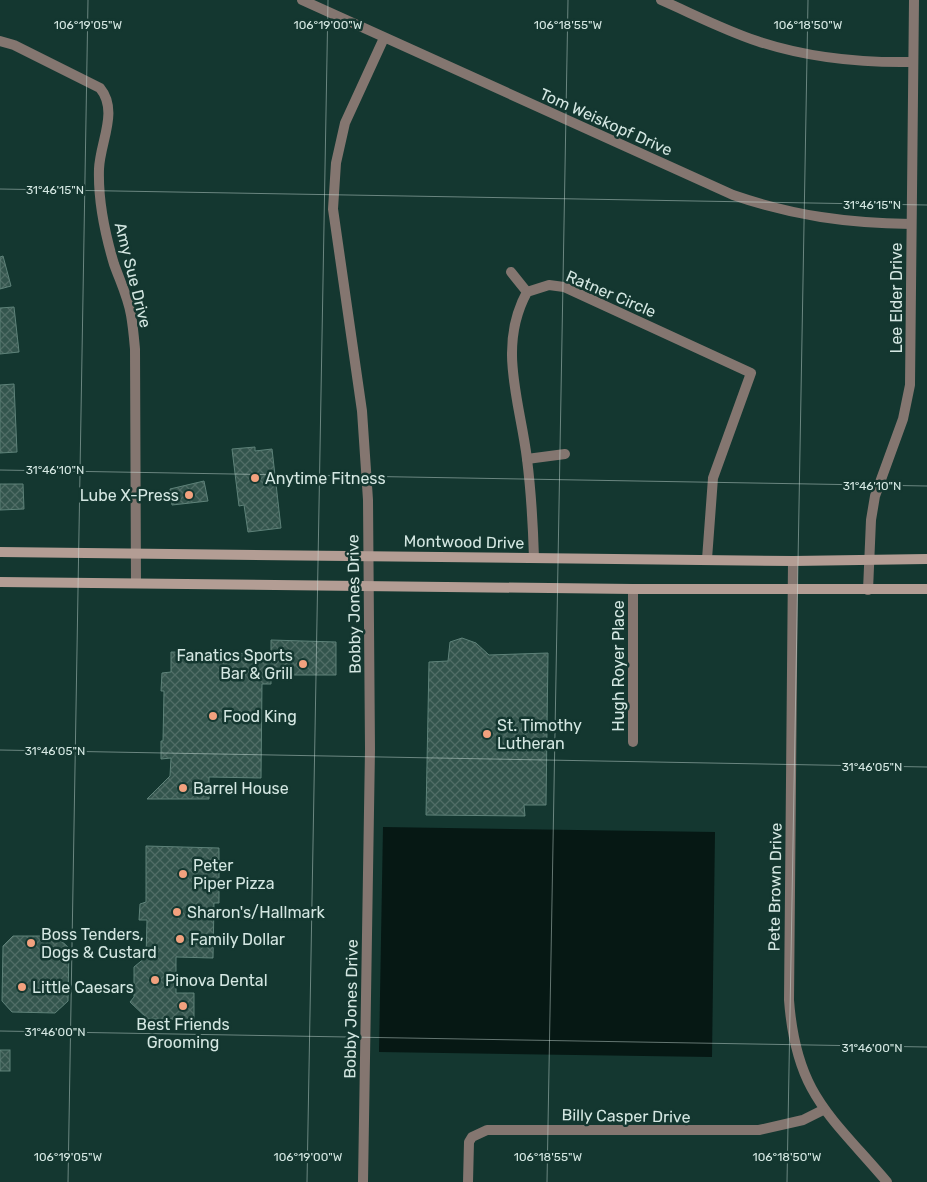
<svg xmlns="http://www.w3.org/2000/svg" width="927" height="1182" viewBox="0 0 927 1182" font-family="Rubik,sans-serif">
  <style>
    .water { fill: #061814 }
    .building { fill: url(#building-cross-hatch); stroke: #5e8279 }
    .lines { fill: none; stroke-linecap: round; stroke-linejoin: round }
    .street { stroke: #847670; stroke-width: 10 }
    .secondary { stroke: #b39d94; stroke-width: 10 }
    .ticks { fill: none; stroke: #d4e7e2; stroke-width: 1; stroke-opacity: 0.45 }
    .poi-dot { fill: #f2a17e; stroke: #143730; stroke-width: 2 }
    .labels { text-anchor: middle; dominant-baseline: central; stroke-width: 5; stroke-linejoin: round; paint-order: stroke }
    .street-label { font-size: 16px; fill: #d4e7e2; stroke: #143730 }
    .poi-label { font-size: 16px; fill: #d4e7e2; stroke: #143730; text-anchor: start }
    .ticks-label { font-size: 12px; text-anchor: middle; fill: #d4e7e2; stroke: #143730; stroke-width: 5; stroke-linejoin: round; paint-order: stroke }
  </style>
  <defs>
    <pattern id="building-cross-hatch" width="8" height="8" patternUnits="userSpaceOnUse" patternTransform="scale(1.25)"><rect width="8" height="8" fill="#33554d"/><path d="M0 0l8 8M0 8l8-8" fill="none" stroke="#506d66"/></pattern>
  </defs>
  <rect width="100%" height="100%" fill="#143730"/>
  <path class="water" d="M 383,827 L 715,832 L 712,1057 L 379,1052 Z"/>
  <g class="building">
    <path d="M 3,256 L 11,286 L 0,289 L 0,257 Z"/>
    <path d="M 14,307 L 19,352 L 0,354 L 0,308 Z"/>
    <path d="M 14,384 L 17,452 L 0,453 L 0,385 Z"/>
    <path d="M 255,447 L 255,451 L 272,449 L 281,528 L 248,532 L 244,505 L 239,506 L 232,449 Z"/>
    <path d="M 204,481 L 208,501 L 172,505 L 170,489 Z"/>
    <path d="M 0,484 L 23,484 L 24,509 L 0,510 Z"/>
    <path d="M 462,638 L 476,643 L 489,655 L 548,653 L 546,805 L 524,805 L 525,816 L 426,815 L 429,662 L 448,661 L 450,642 Z"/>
    <path d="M 271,640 L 336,642 L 336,675 L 271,675 L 271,684 L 262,684 L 261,778 L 209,777 L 209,799 L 147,799 L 170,776 L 171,758 L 161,759 L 161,741 L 163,741 L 164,691 L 161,691 L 162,673 L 171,672 L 171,652 L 271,654 Z"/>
    <path d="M 146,846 L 219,848 L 219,903 L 214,903 L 213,958 L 176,957 L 176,993 L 194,993 L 194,1019 L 148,1019 L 130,1002 L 134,997 L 134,967 L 146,957 L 147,920 L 139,920 L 140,904 L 146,902 Z"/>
    <path d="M 13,936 L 56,936 L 69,948 L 68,1001 L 55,1013 L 12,1012 L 2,1001 L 3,946 Z"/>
    <rect x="0" y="1050" width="10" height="21"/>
  </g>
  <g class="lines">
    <g class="street">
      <path d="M 302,0 L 733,195 C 794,216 847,223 911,224"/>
      <path d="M 661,0 C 693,14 724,30 757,41 C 808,58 860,63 913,62"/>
      <path d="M 0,41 L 14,45 L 100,88 C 119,111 100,142 99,169 C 98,200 105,234 114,264 C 120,281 128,297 131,315 C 133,326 134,338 135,349 L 136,583"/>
      <path d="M 511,272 L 527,292"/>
      <path d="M 527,459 L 565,454"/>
      <path d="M 534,558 C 533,525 531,491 527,459 C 520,401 497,347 527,292 L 549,285 L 564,287 L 751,373 L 713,478 L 707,559"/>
      <path d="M 793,561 L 789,1000 C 796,1094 830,1115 887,1182"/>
      <path d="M 868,590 L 871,520 L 875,496 L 903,419 L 910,385 L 914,0"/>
      <path d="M 633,742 L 633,589"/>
      <path d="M 363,1182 L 370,749 L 368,500 L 362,411 L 333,209 L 336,163 L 345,123 L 384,38"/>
      <path d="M 468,1182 L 469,1142 L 472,1137 L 487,1130 L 759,1130 L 803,1120 L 823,1110"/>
    </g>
    <g class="secondary">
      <path d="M 0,552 L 793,561 L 927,559"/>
      <path d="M 0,582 L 633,589 L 927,589"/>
    </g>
  </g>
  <path class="ticks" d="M 0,189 L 927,205M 0,470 L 927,486M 0,750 L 927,767M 0,1031 L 927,1047M 68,1182 L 88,0M 307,1182 L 328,0M 547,1182 L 568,0M 787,1182 L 808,0"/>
  <g class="poi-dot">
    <circle cx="255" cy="478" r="5"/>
    <circle cx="189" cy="495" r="5"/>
    <circle cx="303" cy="664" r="5"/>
    <circle cx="213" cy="716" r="5"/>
    <circle cx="487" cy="734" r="5"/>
    <circle cx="183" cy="788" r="5"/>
    <circle cx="183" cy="874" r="5"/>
    <circle cx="177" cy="912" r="5"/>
    <circle cx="180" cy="939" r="5"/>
    <circle cx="31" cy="943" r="5"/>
    <circle cx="155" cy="980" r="5"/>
    <circle cx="22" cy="987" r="5"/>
    <circle cx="183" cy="1006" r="5"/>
  </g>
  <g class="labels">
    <g class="street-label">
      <text transform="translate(606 122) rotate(24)">Tom Weiskopf Drive</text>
      <text transform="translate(133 275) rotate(76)">Amy Sue Drive</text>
      <text transform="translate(611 294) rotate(23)">Ratner Circle</text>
      <text transform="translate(896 298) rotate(-90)">Lee Elder Drive</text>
      <text transform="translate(464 542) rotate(1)">Montwood Drive</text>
      <text transform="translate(354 604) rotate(-91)">Bobby Jones Drive</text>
      <text transform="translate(618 666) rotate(-90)">Hugh Royer Place</text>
      <text transform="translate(775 887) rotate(-89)">Pete Brown Drive</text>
      <text transform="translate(351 1009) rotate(-89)">Bobby Jones Drive</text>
      <text transform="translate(626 1116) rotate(1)">Billy Casper Drive</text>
    </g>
    <g class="poi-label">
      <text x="265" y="478">Anytime Fitness</text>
      <text x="179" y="495" text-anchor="end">Lube X-Press</text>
      <text x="293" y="655" text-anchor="end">Fanatics Sports<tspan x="293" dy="18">Bar &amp; Grill</tspan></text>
      <text x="223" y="716">Food King</text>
      <text x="497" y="725">St. Timothy<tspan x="497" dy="18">Lutheran</tspan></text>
      <text x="193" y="788">Barrel House</text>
      <text x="193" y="865">Peter<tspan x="193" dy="18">Piper Pizza</tspan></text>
      <text x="187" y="912">Sharon's/Hallmark</text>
      <text x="41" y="934">Boss Tenders,<tspan x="41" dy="18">Dogs &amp; Custard</tspan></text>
      <text x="190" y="939">Family Dollar</text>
      <text x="165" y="980">Pinova Dental</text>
      <text x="32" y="987">Little Caesars</text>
      <text x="183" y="1024" text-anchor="middle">Best Friends<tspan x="183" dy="18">Grooming</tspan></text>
    </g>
  </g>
  <g class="ticks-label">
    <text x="88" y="29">106°19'05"W</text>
    <text x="328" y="29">106°19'00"W</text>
    <text x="568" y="29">106°18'55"W</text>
    <text x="808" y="29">106°18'50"W</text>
    <text x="55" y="194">31°46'15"N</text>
    <text x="872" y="209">31°46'15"N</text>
    <text x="55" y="474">31°46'10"N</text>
    <text x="872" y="490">31°46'10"N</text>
    <text x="55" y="755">31°46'05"N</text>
    <text x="872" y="771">31°46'05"N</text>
    <text x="55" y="1036">31°46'00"N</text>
    <text x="872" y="1052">31°46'00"N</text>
    <text x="68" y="1161">106°19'05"W</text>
    <text x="308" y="1161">106°19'00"W</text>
    <text x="548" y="1161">106°18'55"W</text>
    <text x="787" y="1161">106°18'50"W</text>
  </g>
</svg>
